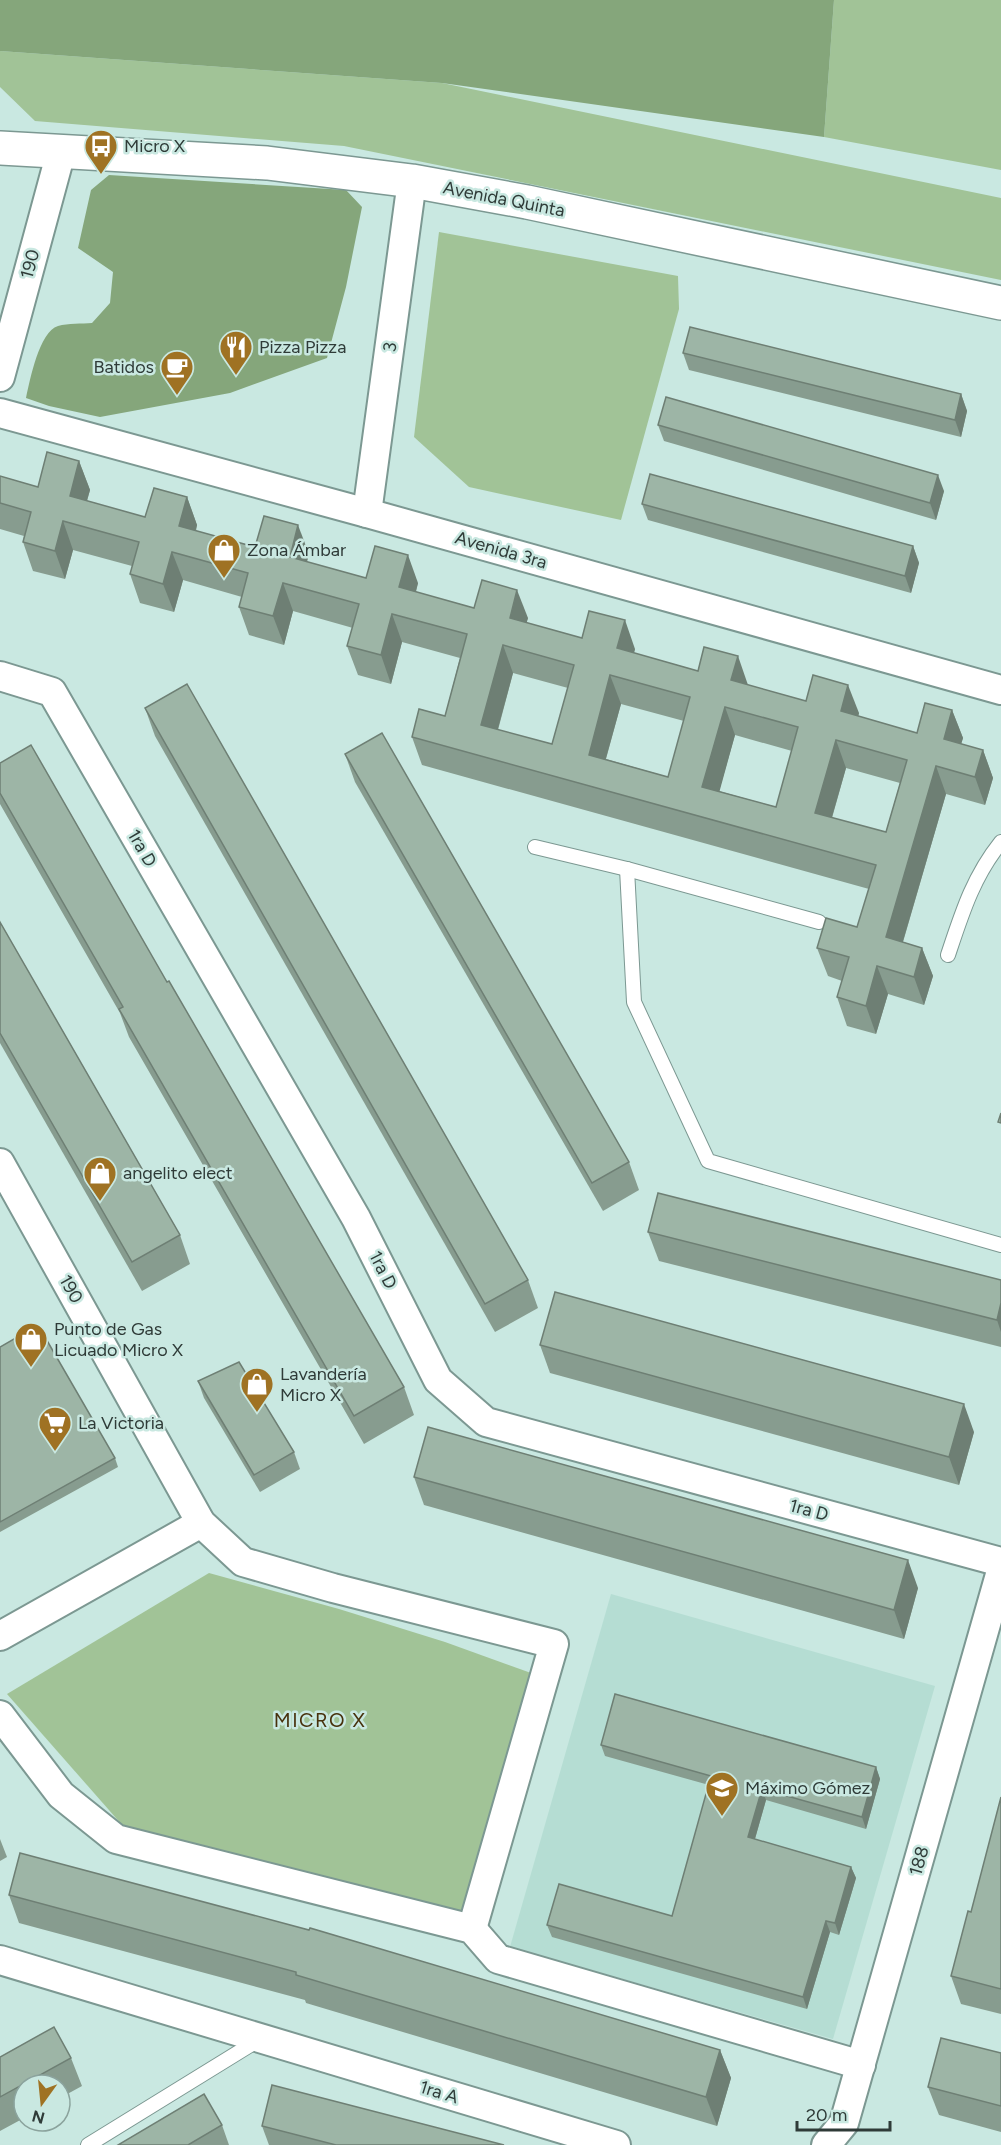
<svg xmlns="http://www.w3.org/2000/svg" width="1001" height="2145" viewBox="0 0 1001 2145" font-family="Figtree,sans-serif">
  <style>
    .built { fill: #b5ddd3 }
    .green { fill: #a1c397 }
    .forest { fill: #85a67b }
    .lines { fill: none; stroke-linecap: round; stroke-linejoin: round }
    .lane-casing { stroke: #7c9892; stroke-width: 16 }
    .street-casing { stroke: #7c9892; stroke-width: 32 }
    .secondary-casing { stroke: #7c9892; stroke-width: 36 }
    .lane { stroke: #fff; stroke-width: 14 }
    .street { stroke: #fff; stroke-width: 28 }
    .secondary { stroke: #fff; stroke-width: 33 }
    .wall { fill: #879c8f; fill-rule: evenodd }
    .shaded-wall { fill: #6e7f74 }
    .building { fill: #9db5a6; stroke: #6e7f74; stroke-width: 1.5; fill-rule: evenodd }
    .labels { text-anchor: middle; dominant-baseline: central; stroke-width: 5; stroke-linejoin: round; paint-order: stroke }
    .poi-label { font-size: 18px; fill: #2f3b38; stroke: #c9e8e1; text-anchor: start }
    .street-label { font-size: 18px; fill: #2f3b38; stroke: #c9e8e1 }
    .neighbourhood-label { font-size: 20px; letter-spacing: 1.5px; fill: #47310c; stroke: #c9e8e1 }
  </style>
  <rect width="100%" height="100%" fill="#c9e8e1"/>
  <path class="built" d="M 611,1594 L 935,1686 L 833,2039 L 510,1947 Z"/>
  <g class="green">
    <path d="M 834,0 L 1001,0 L 1001,170 L 824,137 Z"/>
    <path d="M 0,51 L 442,83 L 1001,198 L 1001,280 L 344,146 L 35,121 L 0,87 Z"/>
    <path d="M 439,232 L 678,276 L 679,309 L 621,520 L 469,487 L 414,437 Z"/>
    <path d="M 209,1573 L 339,1609 L 445,1642 L 531,1673 L 462,1911 L 123,1826 L 7,1694 Z"/>
  </g>
  <g class="forest">
    <path d="M 0,0 L 834,0 L 824,137 L 442,83 L 0,51 Z"/>
    <path d="M 109,175 L 346,190 L 362,207 L 346,287 L 327,358 L 230,393 L 100,417 L 49,406 L 26,398 C 30,380 39,332 58,326 C 68,323 82,324 92,323 L 110,303 L 113,272 L 78,248 L 91,190 Z"/>
  </g>
  <g class="lines">
    <defs>
      <g id="lane">
        <path d="M 535,847 L 627,869 L 819,922"/>
        <path d="M 627,869 L 634,1002 L 708,1161 L 1001,1245"/>
        <path d="M 948,955 C 962,913 973,877 1001,842"/>
        <path d="M 88,2145 L 260,2039"/>
      </g>
      <g id="street">
        <path d="M 0,377 L 61,152"/>
        <path d="M 0,413 L 367,513 L 1001,690"/>
        <path d="M 367,513 L 412,181"/>
        <path d="M 0,676 L 52,692 L 356,1218 L 438,1380 L 486,1422 L 1001,1562"/>
        <path d="M 0,1163 L 201,1523 L 243,1562 L 333,1588 L 554,1644 L 472,1929"/>
        <path d="M 0,1636 L 201,1523"/>
        <path d="M 0,1715 L 61,1795 L 116,1839 L 472,1929 L 498,1959 L 861,2065"/>
        <path d="M 0,1960 L 616,2145"/>
        <path d="M 826,2145 L 844,2123 L 1001,1571"/>
      </g>
      <path id="secondary" d="M 0,148 L 267,163 L 412,181 L 527,202 L 1001,303"/>
    </defs>
    <use href="#lane" class="lane-casing"/>
    <use href="#street" class="street-casing"/>
    <use href="#secondary" class="secondary-casing"/>
    <use href="#lane" class="lane"/>
    <use href="#street" class="street"/>
    <use href="#secondary" class="secondary"/>
  </g>
  <g class="wall">
    <path d="M 683,353 L 961,394 L 967,411 L 961,437 L 689,370 Z"/>
    <path d="M 658,425 L 944,491 L 936,520 L 664,441 Z"/>
    <path d="M 79,461 L 90,490 L 87,501 L 145,517 L 187,497 L 197,525 L 196,531 L 255,547 L 309,554 L 307,562 L 366,578 L 418,583 L 416,592 L 474,608 L 528,618 L 526,623 L 582,638 L 635,649 L 634,653 L 806,701 L 859,713 L 858,716 L 917,733 L 952,710 L 963,738 L 961,744 L 983,750 L 993,778 L 985,805 L 946,794 L 903,942 L 922,948 L 933,976 L 924,1005 L 888,994 L 876,1034 L 847,1026 L 837,997 L 842,981 L 828,976 L 817,948 L 857,927 L 869,889 L 422,765 L 412,737 L 445,716 L 460,658 L 402,642 L 391,684 L 358,675 L 347,646 L 353,628 L 293,611 L 284,645 L 249,635 L 239,607 L 242,597 L 183,580 L 174,612 L 140,603 L 130,574 L 132,566 L 73,550 L 65,579 L 33,571 L 23,542 L 24,536 L 0,529 L 0,476 L 38,487 ZM 513,673 L 568,688 L 552,744 L 498,730 ZM 621,704 L 684,721 L 668,777 L 606,759 ZM 735,735 L 792,751 L 776,807 L 719,791 ZM 846,768 L 900,783 L 886,832 L 832,818 Z"/>
    <path d="M 642,504 L 913,546 L 919,563 L 911,593 L 648,520 Z"/>
    <path d="M 145,708 L 528,1280 L 538,1308 L 495,1332 L 155,736 Z"/>
    <path d="M 345,754 L 629,1162 L 639,1190 L 603,1211 L 355,782 Z"/>
    <path d="M 0,763 L 167,982 L 404,1387 L 414,1415 L 364,1444 L 129,1037 L 120,1013 L 0,804 Z"/>
    <path d="M 0,922 L 180,1235 L 190,1264 L 142,1291 L 0,1043 Z"/>
    <path d="M 648,1232 L 1001,1303 L 1001,1347 L 659,1261 Z"/>
    <path d="M 540,1345 L 974,1432 L 959,1485 L 550,1373 Z"/>
    <path d="M 0,1347 L 115,1458 L 118,1467 L 0,1532 Z"/>
    <path d="M 198,1381 L 294,1452 L 300,1469 L 260,1492 L 204,1398 Z"/>
    <path d="M 414,1477 L 918,1588 L 904,1639 L 424,1505 Z"/>
    <path d="M 601,1745 L 876,1767 L 880,1779 L 866,1829 L 766,1800 L 755,1839 L 851,1867 L 856,1878 L 839,1935 L 830,1932 L 807,2009 L 552,1937 L 547,1925 L 672,1916 L 709,1785 L 605,1756 Z"/>
    <path d="M 1001,1797 L 1001,2014 L 961,2004 L 951,1976 L 971,1912 Z"/>
    <path d="M 0,1839 L 7,1857 L 0,1861 Z"/>
    <path d="M 9,1895 L 720,2050 L 731,2078 L 717,2126 L 306,2003 L 305,2000 L 19,1923 Z"/>
    <path d="M 1001,2053 L 1001,2132 L 939,2115 L 928,2087 Z"/>
    <path d="M 0,2057 L 71,2058 L 82,2086 L 60,2098 L 60,2085 L 24,2085 L 24,2118 L 0,2131 Z"/>
    <path d="M 222,2125 L 229,2145 L 118,2145 Z"/>
    <path d="M 262,2126 L 504,2145 L 269,2145 Z"/>
  </g>
  <g class="shaded-wall">
    <path d="M 961,394 L 967,411 L 961,437 L 955,420 Z"/>
    <path d="M 79,461 L 90,490 L 80,524 L 70,496 Z"/>
    <path d="M 938,475 L 944,491 L 936,520 L 930,503 Z"/>
    <path d="M 187,497 L 197,525 L 189,555 L 179,526 Z"/>
    <path d="M 63,521 L 73,550 L 65,579 L 55,551 Z"/>
    <path d="M 298,525 L 309,554 L 300,585 L 290,557 Z"/>
    <path d="M 913,546 L 919,563 L 911,593 L 905,576 Z"/>
    <path d="M 172,552 L 183,580 L 174,612 L 163,584 Z"/>
    <path d="M 408,555 L 418,583 L 409,616 L 399,587 Z"/>
    <path d="M 283,583 L 293,611 L 284,645 L 273,616 Z"/>
    <path d="M 517,590 L 528,618 L 520,646 L 510,618 Z"/>
    <path d="M 392,614 L 402,642 L 391,684 L 381,655 Z"/>
    <path d="M 625,620 L 635,649 L 627,676 L 617,648 Z"/>
    <path d="M 503,645 L 513,673 L 491,754 L 481,725 Z"/>
    <path d="M 738,656 L 748,685 L 731,680 Z"/>
    <path d="M 610,675 L 621,704 L 599,783 L 589,755 Z"/>
    <path d="M 848,685 L 859,713 L 852,740 L 841,711 Z"/>
    <path d="M 725,707 L 735,735 L 713,815 L 702,787 Z"/>
    <path d="M 952,710 L 963,738 L 954,767 L 944,739 Z"/>
    <path d="M 836,740 L 846,768 L 825,841 L 815,813 Z"/>
    <path d="M 983,750 L 993,778 L 985,805 L 975,777 Z"/>
    <path d="M 936,766 L 946,794 L 896,965 L 886,937 Z"/>
    <path d="M 922,948 L 933,976 L 924,1005 L 914,977 Z"/>
    <path d="M 877,966 L 888,994 L 876,1034 L 866,1006 Z"/>
    <path d="M 1001,1303 L 1001,1332 L 997,1320 Z"/>
    <path d="M 964,1404 L 974,1432 L 959,1485 L 949,1457 Z"/>
    <path d="M 908,1560 L 918,1588 L 904,1639 L 894,1610 Z"/>
    <path d="M 876,1767 L 880,1779 L 866,1829 L 862,1817 Z"/>
    <path d="M 762,1789 L 766,1800 L 752,1849 L 748,1837 Z"/>
    <path d="M 851,1867 L 856,1878 L 839,1935 L 835,1923 Z"/>
    <path d="M 826,1921 L 830,1932 L 807,2009 L 803,1997 Z"/>
    <path d="M 720,2050 L 731,2078 L 717,2126 L 706,2097 Z"/>
  </g>
  <g class="building">
    <path d="M 690,327 L 961,394 L 955,420 L 683,353 Z"/>
    <path d="M 666,397 L 938,475 L 930,503 L 658,425 Z"/>
    <path d="M 47,452 L 79,461 L 70,496 L 145,517 L 154,488 L 187,497 L 179,526 L 255,547 L 264,516 L 298,525 L 290,557 L 366,578 L 375,546 L 408,555 L 399,587 L 474,608 L 482,580 L 517,590 L 510,618 L 582,638 L 589,611 L 625,620 L 617,648 L 698,671 L 704,647 L 738,656 L 731,680 L 806,701 L 813,675 L 848,685 L 841,711 L 917,733 L 925,703 L 952,710 L 944,739 L 983,750 L 975,777 L 936,766 L 886,937 L 922,948 L 914,977 L 877,966 L 866,1006 L 837,997 L 849,957 L 817,948 L 826,918 L 857,927 L 876,865 L 412,737 L 419,709 L 445,716 L 467,634 L 392,614 L 381,655 L 347,646 L 359,604 L 283,583 L 273,616 L 239,607 L 248,573 L 172,552 L 163,584 L 130,574 L 139,542 L 63,521 L 55,551 L 23,542 L 31,512 L 0,503 L 0,476 L 38,487 ZM 503,645 L 574,665 L 552,744 L 481,725 ZM 610,675 L 690,697 L 668,777 L 589,755 ZM 725,707 L 798,727 L 776,807 L 702,787 ZM 836,740 L 907,760 L 886,832 L 815,813 Z"/>
    <path d="M 650,474 L 913,546 L 905,576 L 642,504 Z"/>
    <path d="M 187,684 L 528,1280 L 485,1304 L 145,708 Z"/>
    <path d="M 382,733 L 629,1162 L 592,1183 L 345,754 Z"/>
    <path d="M 31,745 L 167,982 L 169,981 L 404,1387 L 354,1416 L 119,1009 L 123,1007 L 0,793 L 0,763 Z"/>
    <path d="M 0,922 L 180,1235 L 132,1262 L 0,1033 Z"/>
    <path d="M 1001,1113 L 1001,1123 L 998,1122 Z"/>
    <path d="M 658,1193 L 1001,1280 L 1001,1303 L 997,1320 L 648,1232 Z"/>
    <path d="M 555,1292 L 964,1404 L 949,1457 L 540,1345 Z"/>
    <path d="M 38,1325 L 115,1458 L 0,1522 L 0,1347 Z"/>
    <path d="M 239,1362 L 294,1452 L 254,1475 L 198,1381 Z"/>
    <path d="M 428,1427 L 908,1560 L 894,1610 L 414,1477 Z"/>
    <path d="M 615,1694 L 876,1767 L 862,1817 L 762,1789 L 748,1837 L 851,1867 L 835,1923 L 826,1921 L 803,1997 L 547,1925 L 559,1884 L 672,1916 L 711,1776 L 601,1745 Z"/>
    <path d="M 1001,1797 L 1001,1989 L 951,1976 L 968,1911 L 971,1912 Z"/>
    <path d="M 20,1853 L 309,1930 L 310,1928 L 720,2050 L 706,2097 L 296,1975 L 296,1972 L 9,1895 Z"/>
    <path d="M 54,2027 L 71,2058 L 0,2097 L 0,2057 Z"/>
    <path d="M 941,2038 L 1001,2053 L 1001,2106 L 928,2087 Z"/>
    <path d="M 272,2085 L 504,2145 L 336,2145 L 262,2126 Z"/>
    <path d="M 204,2094 L 222,2125 L 188,2145 L 118,2145 Z"/>
  </g>
  <defs>
    <symbol id="bus-pin" viewBox="-11 -11 22 30"><path d="M0 17L-7.5 6A9.5 9.5 0 1 1 7.5 6Z" fill="#9f7223" stroke="#c9e8e1"/><path d="M-5-6H5V4H4V6H2V4H-2V6H-4V4H-5ZM-3.5-4V0h7V-4ZM-3.5 1.2v1.5H-2V1.2ZM2 1.2v1.5H3.5V1.2Z" fill="#fff"/></symbol>
    <symbol id="restaurant-pin" viewBox="-11 -11 22 30"><path d="M0 17L-7.5 6A9.5 9.5 0 1 1 7.5 6Z" fill="#9f7223" stroke="#c9e8e1"/><path d="M-5-6h1v4h1v-4h1v4h1v-4h1v5L-1.5 .5V6h-2V.5L-5-1ZM5-6V6H3V1.5H1.5Q1.5-4 5-6Z" fill="#fff"/></symbol>
    <symbol id="cafe-pin" viewBox="-11 -11 22 30"><path d="M0 17L-7.5 6A9.5 9.5 0 1 1 7.5 6Z" fill="#9f7223" stroke="#c9e8e1"/><path d="M-5.5-4.5H6V0H3Q3 3.5 0 3.5H-2.5Q-5.5 3.5-5.5 0ZM3-3.2v2h1.7v-2ZM-6 4.5H4V6H-6Z" fill="#fff"/></symbol>
    <symbol id="shop-pin" viewBox="-11 -11 22 30"><path d="M0 17L-7.5 6A9.5 9.5 0 1 1 7.5 6Z" fill="#9f7223" stroke="#c9e8e1"/><path d="M-5-2.5h2.3a2.7 3.5 0 0 1 5.4 0H5L5.5 6h-11ZM-1.5-2.5h3a1.5 2.3 0 0 0-3 0Z" fill="#fff"/></symbol>
    <symbol id="supermarket-pin" viewBox="-11 -11 22 30"><path d="M0 17L-7.5 6A9.5 9.5 0 1 1 7.5 6Z" fill="#9f7223" stroke="#c9e8e1"/><path d="M-6-5.5h2.5l.6 2H6L4.5 2H-2.5L-4.4-4H-6ZM-1.5 3.2a1.3 1.3 0 1 0 .1 0ZM3 3.2a1.3 1.3 0 1 0 .1 0Z" fill="#fff"/></symbol>
    <symbol id="school-pin" viewBox="-11 -11 22 30"><path d="M0 17L-7.5 6A9.5 9.5 0 1 1 7.5 6Z" fill="#9f7223" stroke="#c9e8e1"/><path d="M0-5L7-2L0 1L-7-2ZM-4 1L0 2.5L4 1V4Q0 6-4 4Z" fill="#fff"/></symbol>
  </defs>
  <g fill-rule="evenodd">
    <use href="#bus-pin" x="82" y="127" width="38" height="52"/>
    <use href="#restaurant-pin" x="217" y="328" width="38" height="52"/>
    <use href="#cafe-pin" x="158" y="348" width="38" height="52"/>
    <use href="#shop-pin" x="205" y="531" width="38" height="52"/>
    <use href="#shop-pin" x="81" y="1154" width="38" height="52"/>
    <use href="#shop-pin" x="12" y="1320" width="38" height="52"/>
    <use href="#shop-pin" x="238" y="1365" width="38" height="52"/>
    <use href="#supermarket-pin" x="36" y="1404" width="38" height="52"/>
    <use href="#school-pin" x="703" y="1769" width="38" height="52"/>
  </g>
  <g class="labels">
    <g class="poi-label">
      <text x="124" y="146">Micro X</text>
      <text x="259" y="347">Pizza Pizza</text>
      <text x="154" y="367" text-anchor="end">Batidos</text>
      <text x="247" y="550">Zona Ámbar</text>
      <text x="123" y="1173">angelito elect</text>
      <text x="54" y="1329">Punto de Gas<tspan x="54" dy="21">Licuado Micro X</tspan></text>
      <text x="280" y="1374">Lavandería<tspan x="280" dy="21">Micro X</tspan></text>
      <text x="78" y="1423">La Victoria</text>
      <text x="745" y="1788">Máximo Gómez</text>
    </g>
    <g class="street-label">
      <text transform="translate(504 199) rotate(11)">Avenida Quinta</text>
      <text transform="translate(30 264) rotate(-75)">190</text>
      <text transform="translate(390 347) rotate(-82)">3</text>
      <text transform="translate(501 550) rotate(16)">Avenida 3ra</text>
      <text transform="translate(142 848) rotate(60)">1ra D</text>
      <text transform="translate(383 1270) rotate(63)">1ra D</text>
      <text transform="translate(71 1289) rotate(61)">190</text>
      <text transform="translate(809 1510) rotate(15)">1ra D</text>
      <text transform="translate(919 1861) rotate(-74)">188</text>
      <text transform="translate(439 2092) rotate(17)">1ra A</text>
    </g>
    <g class="neighbourhood-label">
      <text x="320" y="1720">MICRO X</text>
    </g>
  </g>
  <g transform="translate(42 2103) rotate(195)"><circle r="28" fill="#c9e8e1" stroke="#8ba39d" stroke-width="1.5"/>
  <path d="M0-4.5L10 22L0 15L-10 22Z" fill="#9f7223"/>
  <text y="-9" font-size="16" font-weight="bold" text-anchor="middle" fill="#2f3b38">N</text>
  </g>
  <path d="M797 2121v9h93v-9" fill="none" stroke="#2f3b38" stroke-width="3"/>
  <text x="806" y="2121" font-size="18" fill="#2f3b38" stroke="#c9e8e1" stroke-width="4.5" paint-order="stroke">20 m</text>
</svg>
